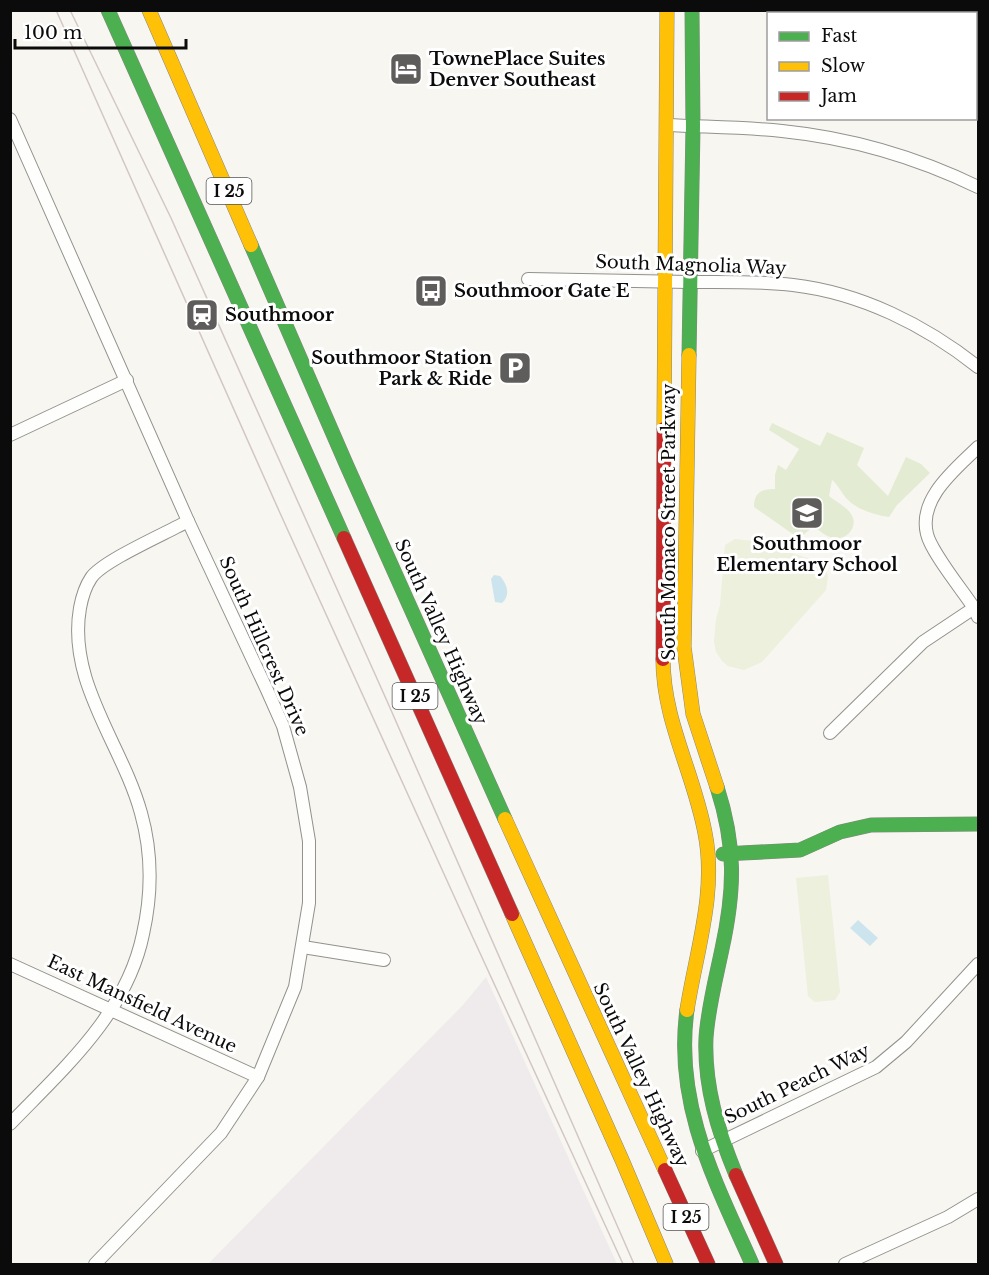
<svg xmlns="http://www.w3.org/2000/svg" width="989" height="1275" viewBox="0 0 989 1275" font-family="'Libre Baskerville',serif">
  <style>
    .industrial { fill: #efeaec }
    .green { fill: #e3ebd3 }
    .pitch { fill: #ecf0dc }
    .water { fill: #cbe4ee }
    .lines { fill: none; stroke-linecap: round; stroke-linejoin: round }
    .street-casing { stroke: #92918e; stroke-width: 14 }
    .fast-casing { stroke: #888785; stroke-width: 15 }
    .slow-casing { stroke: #888785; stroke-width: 15 }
    .jam-casing { stroke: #888785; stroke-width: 15 }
    .street { stroke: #fefefd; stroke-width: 12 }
    .fast { stroke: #4caf50; stroke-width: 14 }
    .slow { stroke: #ffc107; stroke-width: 14 }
    .jam { stroke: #c62828; stroke-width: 14 }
    .tram { stroke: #d3c6c6; stroke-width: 1.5 }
    .labels { text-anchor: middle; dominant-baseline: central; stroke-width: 6; stroke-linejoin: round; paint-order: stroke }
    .shield { fill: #fff; stroke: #545454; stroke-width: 1.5 }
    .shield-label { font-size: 16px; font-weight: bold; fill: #0b0b0b }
    .poi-label { font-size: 18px; font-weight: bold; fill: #0b0b0b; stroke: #fff; text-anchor: start }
    .street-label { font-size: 18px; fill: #0b0b0b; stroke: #fff }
  </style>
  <rect width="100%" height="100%" fill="#f8f6f0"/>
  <path class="industrial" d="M 486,977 L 617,1264 L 208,1264 L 463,1005 Z"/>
  <path class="green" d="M 772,423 L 820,446 L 827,432 L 864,448 L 857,465 L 888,496 L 906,457 L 921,464 L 930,473 L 897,505 L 889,517 C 875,515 858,510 848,500 C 842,494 839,486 832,480 L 829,496 C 835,501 847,507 851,514 C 858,524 850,537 839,538 C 828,539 821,532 814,526 L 802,536 L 797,537 L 754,507 C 754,492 762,489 775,489 L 775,475 L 778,465 L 786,470 L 799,449 L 769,430 Z"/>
  <g class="pitch">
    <path d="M 735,539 L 753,541 L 817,561 L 824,565 L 828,576 L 826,590 L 762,662 L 744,670 L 728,666 L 722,661 L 716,652 L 714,642 L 716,619 L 720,605 L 725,545 Z"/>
    <path d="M 828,875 L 840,992 L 835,1000 L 815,1002 L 808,996 L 796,878 Z"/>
  </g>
  <g class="water">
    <path d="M 494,575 L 500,576 C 507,584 511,595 502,603 L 495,602 L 491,579 Z"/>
    <path d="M 858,920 L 878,938 L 870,946 L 850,928 Z"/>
  </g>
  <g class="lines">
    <defs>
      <g id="street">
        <path d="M 947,10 L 956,14"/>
        <path d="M 976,20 L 978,21"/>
        <path d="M 10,119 L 188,521 L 267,690 L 283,726 L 300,787 L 309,841 L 309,903 L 295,987 L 258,1077 L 221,1133 L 95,1264"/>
        <path d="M 667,125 C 705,127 744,127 782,131 C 851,138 916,157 978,187"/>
        <path d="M 528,279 C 581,280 634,281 688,282 C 723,282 758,281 793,285 C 861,293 925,325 978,367"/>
        <path d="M 10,435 L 127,380"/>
        <path d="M 978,447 C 956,469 918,498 927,534 C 931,552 963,591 974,608 L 978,617"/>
        <path d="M 830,733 L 923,642 L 974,608"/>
        <path d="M 303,947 L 384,960"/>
        <path d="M 10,964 L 258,1077"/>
        <path d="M 10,1124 C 64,1068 127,1013 143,934 C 152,894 152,852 141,813 C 122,744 67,682 80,608 C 82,597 85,587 91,578 C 102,561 167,533 188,521"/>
        <path d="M 702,1151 L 876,1067 L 906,1042 L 978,964"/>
        <path d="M 845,1264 L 948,1217 L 978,1199"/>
      </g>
      <g id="fast">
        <path d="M 108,10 L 344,538"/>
        <path d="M 251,245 L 347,466 L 505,819"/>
        <path d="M 689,355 L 693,127 L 692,10"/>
        <path d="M 717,787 C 736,846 735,889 722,949 C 716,978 708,1008 706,1038 C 704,1086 718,1131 736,1175"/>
        <path d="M 723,854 L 800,850 L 840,832 L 871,825 L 978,824"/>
        <path d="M 687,1010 C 674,1104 715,1181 752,1264"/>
      </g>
      <g id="slow">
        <path d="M 149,10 L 251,245"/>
        <path d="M 689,355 L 684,647 L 693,714 L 717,787"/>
        <path d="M 664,429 L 667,10"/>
        <path d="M 663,659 C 663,721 694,773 705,833 C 717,892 696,952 687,1010"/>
        <path d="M 505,819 L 665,1170"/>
        <path d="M 512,914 L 622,1160 L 666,1264"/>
      </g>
      <g id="jam">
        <path d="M 344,538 L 512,914"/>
        <path d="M 663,659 L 664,429"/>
        <path d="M 665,1170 L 708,1264"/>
        <path d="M 736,1175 L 776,1264"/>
      </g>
    </defs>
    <use href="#street" class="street-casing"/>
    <use href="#fast" class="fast-casing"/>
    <use href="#slow" class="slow-casing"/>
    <use href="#jam" class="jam-casing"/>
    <use href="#street" class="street"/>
    <use href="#fast" class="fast"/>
    <use href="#slow" class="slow"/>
    <use href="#jam" class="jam"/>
    <g class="tram">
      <path d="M 56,10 L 280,513 L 474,940 L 623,1264"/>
      <path d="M 70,10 L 171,218 L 387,701 L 634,1264"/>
    </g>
  </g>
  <defs>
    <symbol id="hotel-square" viewBox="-11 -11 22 22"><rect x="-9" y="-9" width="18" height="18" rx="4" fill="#5e5d5b" stroke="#fff"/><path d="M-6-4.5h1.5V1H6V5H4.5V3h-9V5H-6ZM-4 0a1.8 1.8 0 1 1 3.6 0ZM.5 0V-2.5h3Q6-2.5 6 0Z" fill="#fff"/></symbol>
    <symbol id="bus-square" viewBox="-11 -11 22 22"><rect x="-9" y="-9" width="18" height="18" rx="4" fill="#5e5d5b" stroke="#fff"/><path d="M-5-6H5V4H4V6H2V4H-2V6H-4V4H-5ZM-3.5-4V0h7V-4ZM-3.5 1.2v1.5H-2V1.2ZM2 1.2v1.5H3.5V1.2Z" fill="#fff"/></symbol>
    <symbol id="station-square" viewBox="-11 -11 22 22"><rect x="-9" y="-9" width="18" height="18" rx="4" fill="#5e5d5b" stroke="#fff"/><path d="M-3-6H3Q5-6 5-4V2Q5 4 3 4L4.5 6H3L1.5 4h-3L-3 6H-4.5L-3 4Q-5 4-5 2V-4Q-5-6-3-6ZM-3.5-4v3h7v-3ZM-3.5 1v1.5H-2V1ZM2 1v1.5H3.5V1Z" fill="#fff"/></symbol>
    <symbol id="parking-square" viewBox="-11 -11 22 22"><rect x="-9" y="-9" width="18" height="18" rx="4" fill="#5e5d5b" stroke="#fff"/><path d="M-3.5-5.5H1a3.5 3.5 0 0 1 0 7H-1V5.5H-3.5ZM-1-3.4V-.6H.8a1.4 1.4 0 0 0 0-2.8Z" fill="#fff"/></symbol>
    <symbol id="school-square" viewBox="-11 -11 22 22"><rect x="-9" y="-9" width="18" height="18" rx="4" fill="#5e5d5b" stroke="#fff"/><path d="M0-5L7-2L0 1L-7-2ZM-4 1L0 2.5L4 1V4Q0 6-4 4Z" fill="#fff"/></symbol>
  </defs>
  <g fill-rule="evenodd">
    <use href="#hotel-square" x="387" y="50" width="38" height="38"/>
    <use href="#bus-square" x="412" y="272" width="38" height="38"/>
    <use href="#station-square" x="183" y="296" width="38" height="38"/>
    <use href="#parking-square" x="496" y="349" width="38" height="38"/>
    <use href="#school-square" x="788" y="494" width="38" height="38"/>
  </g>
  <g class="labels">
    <g class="shield">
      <rect x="206.5" y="178" width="45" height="26" rx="4.5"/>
      <rect x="392.5" y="683" width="45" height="26" rx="4.5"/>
      <rect x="663.5" y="1204" width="45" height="26" rx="4.5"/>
    </g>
    <g class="shield-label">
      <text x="229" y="191">I 25</text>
      <text x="415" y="696">I 25</text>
      <text x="686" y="1217">I 25</text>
    </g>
    <g class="poi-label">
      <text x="429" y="59">TownePlace Suites<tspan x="429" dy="21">Denver Southeast</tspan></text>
      <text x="454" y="291">Southmoor Gate E</text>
      <text x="225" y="315">Southmoor</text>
      <text x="492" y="358" text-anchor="end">Southmoor Station<tspan x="492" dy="21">Park &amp; Ride</tspan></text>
      <text x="807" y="544" text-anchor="middle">Southmoor<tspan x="807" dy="21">Elementary School</tspan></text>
    </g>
    <g class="street-label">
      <text transform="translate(691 265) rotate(2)">South Magnolia Way</text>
      <text transform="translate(669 522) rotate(-90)">South Monaco Street Parkway</text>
      <text transform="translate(441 632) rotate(66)">South Valley Highway</text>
      <text transform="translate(264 646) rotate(66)">South Hillcrest Drive</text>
      <text transform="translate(142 1004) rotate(25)">East Mansfield Avenue</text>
      <text transform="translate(641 1075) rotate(65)">South Valley Highway</text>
      <text transform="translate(797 1084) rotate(-26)">South Peach Way</text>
    </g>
  </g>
  <rect width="989" height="1275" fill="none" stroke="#0b0b0b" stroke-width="24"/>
  <rect x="767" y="12" width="210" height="108" fill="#ffffff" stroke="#9d9d9d" stroke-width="1.5"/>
  <rect x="779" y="32" width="30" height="9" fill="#4caf50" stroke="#9d9d9d" stroke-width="1.5"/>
  <text x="821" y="42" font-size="18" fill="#0b0b0b">Fast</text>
  <rect x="779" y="62" width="30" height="9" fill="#ffc107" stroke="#9d9d9d" stroke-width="1.5"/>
  <text x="821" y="72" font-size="18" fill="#0b0b0b">Slow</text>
  <rect x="779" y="92" width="30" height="9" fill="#c62828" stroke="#9d9d9d" stroke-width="1.5"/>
  <text x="821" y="102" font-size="18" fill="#0b0b0b">Jam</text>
  <path d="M15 39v9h171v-9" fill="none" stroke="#0b0b0b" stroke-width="3"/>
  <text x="24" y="39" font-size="18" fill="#0b0b0b" stroke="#ffffff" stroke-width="4.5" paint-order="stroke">100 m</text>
</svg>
